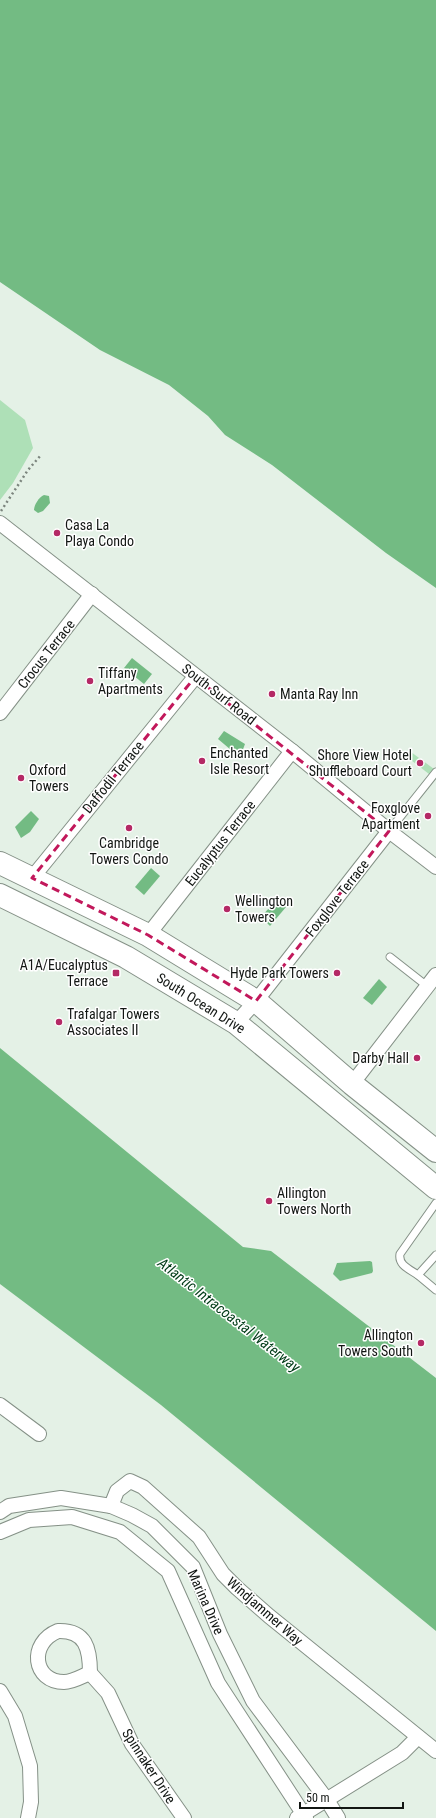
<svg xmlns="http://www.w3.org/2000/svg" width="436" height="1818" viewBox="0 0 436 1818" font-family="'Roboto Condensed',sans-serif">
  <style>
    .green { fill: #aee0b7 }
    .water { fill: #73bb83 }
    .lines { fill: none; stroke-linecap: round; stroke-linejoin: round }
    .service-casing { stroke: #859187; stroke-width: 9 }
    .minor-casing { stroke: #859187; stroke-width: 16 }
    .primary-casing { stroke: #859187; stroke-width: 24 }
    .path { stroke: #7b847d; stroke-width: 2.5; stroke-dasharray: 2 3; stroke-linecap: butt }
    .service { stroke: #fff; stroke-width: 7 }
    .minor { stroke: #fff; stroke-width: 14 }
    .primary { stroke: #fff; stroke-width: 22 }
    .marked { fill: none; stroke: #c2185b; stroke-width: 3; stroke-dasharray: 8 5; stroke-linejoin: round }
    .poi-dot { fill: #b42965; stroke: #fff; stroke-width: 1.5 }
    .labels { text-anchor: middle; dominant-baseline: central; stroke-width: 3; stroke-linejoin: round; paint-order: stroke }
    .poi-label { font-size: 14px; fill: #121613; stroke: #fff; text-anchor: start }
    .street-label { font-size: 14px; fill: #121613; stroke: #fff }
    .water-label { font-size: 15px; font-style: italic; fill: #023c18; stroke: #fff }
  </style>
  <rect width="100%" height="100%" fill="#e4f1e6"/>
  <g class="green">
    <path d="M 0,400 L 25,420 L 33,448 L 13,483 L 0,500 Z"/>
    <path d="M 411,752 L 434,769 L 429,774 L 407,757 Z"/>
  </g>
  <g class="water">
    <path d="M 0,0 L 436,0 L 436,588 L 386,553 L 272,465 L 225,435 L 208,416 L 169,385 L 100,350 L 0,282 Z"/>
    <path d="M 44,495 L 49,496 L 50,503 L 43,511 L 38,513 L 34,510 C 34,505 39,497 44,495 Z"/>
    <path d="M 132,658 L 152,674 L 144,684 L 124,668 Z"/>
    <path d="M 224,731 L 245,744 L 242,752 L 237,755 L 218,739 Z"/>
    <path d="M 31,811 L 39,819 L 30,832 L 21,838 L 15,827 Z"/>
    <path d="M 151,868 L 160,876 L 144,895 L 135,887 Z"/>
    <path d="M 277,899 L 286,907 L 270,926 L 261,917 Z"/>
    <path d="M 379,979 L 387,987 L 372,1005 L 363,998 Z"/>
    <path d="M 0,1048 L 243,1247 L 271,1251 L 436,1378 L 436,1631 L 161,1405 L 0,1284 Z"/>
    <path d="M 370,1261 L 372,1262 L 373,1271 L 372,1273 L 340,1281 L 333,1274 L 337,1263 Z"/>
  </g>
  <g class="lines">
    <defs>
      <g id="service">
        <path d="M 389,831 L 436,772"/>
        <path d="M 390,957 L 427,986"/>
        <path d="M 436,1203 L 400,1254 C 398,1265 409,1269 418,1275 L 436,1255"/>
        <path d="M 418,1275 L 436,1290"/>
      </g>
      <g id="minor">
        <path d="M 0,523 L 292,751 L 389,831 L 436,867"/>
        <path d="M 0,713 L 92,594"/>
        <path d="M 32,878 L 195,677"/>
        <path d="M 148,935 L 292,751"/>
        <path d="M 236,1023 L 256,1001 L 389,831"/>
        <path d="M 352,1084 L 436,975"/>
        <path d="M 0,1405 L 39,1434"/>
        <path d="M 111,1506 L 117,1491 L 130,1481 L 143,1487 L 199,1537 L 223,1574 L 237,1588 L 269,1616 L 436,1751"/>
        <path d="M 0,1512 L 9,1506 L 61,1498 L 111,1506 L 132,1515 L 152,1526 L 193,1567 L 220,1634 L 253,1701 L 327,1800 L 338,1818"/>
        <path d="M 0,1532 L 29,1520 L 72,1517 L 120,1532 L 168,1571 L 218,1683 L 306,1818"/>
        <path d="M 58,1631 C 86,1630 90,1649 90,1673 C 82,1676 73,1682 64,1682 C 33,1682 28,1643 58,1631 Z"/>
        <path d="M 90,1673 L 108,1693 L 132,1744 L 184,1818"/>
        <path d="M 0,1691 L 15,1716 L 30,1766 L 31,1802 L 28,1818"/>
        <path d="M 297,1818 L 402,1753 L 418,1737"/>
      </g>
      <g id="primary">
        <path d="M 0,863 L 148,935 L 256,1001 L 352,1084 L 436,1151"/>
        <path d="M 0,895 L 126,957 L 236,1023 L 436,1188"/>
      </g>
    </defs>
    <use href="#service" class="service-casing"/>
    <use href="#minor" class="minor-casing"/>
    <use href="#primary" class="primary-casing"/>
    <path class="path" d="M 1,511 L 28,470 L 41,455"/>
    <use href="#service" class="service"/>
    <use href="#minor" class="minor"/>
    <use href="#primary" class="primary"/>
  </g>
  <path class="marked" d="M 195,677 L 389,831 L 256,1001 L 148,935 L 32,878 Z"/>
  <g class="poi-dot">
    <circle cx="57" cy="533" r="4"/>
    <circle cx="90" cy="681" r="4"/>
    <circle cx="272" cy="694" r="4"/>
    <circle cx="202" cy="761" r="4"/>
    <circle cx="420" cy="763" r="4"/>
    <circle cx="21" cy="778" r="4"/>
    <circle cx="428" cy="816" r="4"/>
    <circle cx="129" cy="828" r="4"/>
    <circle cx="227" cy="909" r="4"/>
    <rect x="112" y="969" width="8" height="8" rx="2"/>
    <circle cx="337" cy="973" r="4"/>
    <circle cx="59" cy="1022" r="4"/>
    <circle cx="417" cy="1058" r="4"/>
    <circle cx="269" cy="1201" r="4"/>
    <circle cx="421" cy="1343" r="4"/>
  </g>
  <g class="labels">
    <g class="poi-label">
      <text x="65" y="525">Casa La<tspan x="65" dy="16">Playa Condo</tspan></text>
      <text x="98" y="673">Tiffany<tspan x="98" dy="16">Apartments</tspan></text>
      <text x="280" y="694">Manta Ray Inn</text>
      <text x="210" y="753">Enchanted<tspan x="210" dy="16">Isle Resort</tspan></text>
      <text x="412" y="755" text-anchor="end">Shore View Hotel<tspan x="412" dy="16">Shuffleboard Court</tspan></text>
      <text x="29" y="770">Oxford<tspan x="29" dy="16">Towers</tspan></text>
      <text x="420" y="808" text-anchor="end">Foxglove<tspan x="420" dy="16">Apartment</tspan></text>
      <text x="129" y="843" text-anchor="middle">Cambridge<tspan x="129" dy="16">Towers Condo</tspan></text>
      <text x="235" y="901">Wellington<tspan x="235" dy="16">Towers</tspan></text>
      <text x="108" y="965" text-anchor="end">A1A/Eucalyptus<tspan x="108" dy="16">Terrace</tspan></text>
      <text x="329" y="973" text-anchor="end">Hyde Park Towers</text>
      <text x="67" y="1014">Trafalgar Towers<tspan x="67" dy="16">Associates II</tspan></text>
      <text x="409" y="1058" text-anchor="end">Darby Hall</text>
      <text x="277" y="1193">Allington<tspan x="277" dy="16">Towers North</tspan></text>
      <text x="413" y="1335" text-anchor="end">Allington<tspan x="413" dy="16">Towers South</tspan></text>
    </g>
    <g class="street-label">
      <text transform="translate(46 654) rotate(-52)">Crocus Terrace</text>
      <text transform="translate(219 694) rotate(38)">South Surf Road</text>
      <text transform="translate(113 777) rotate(-51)">Daffodil Terrace</text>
      <text transform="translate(220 843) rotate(-52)">Eucalyptus Terrace</text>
      <text transform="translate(337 898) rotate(-52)">Foxglove Terrace</text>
      <text transform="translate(201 1003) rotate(32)">South Ocean Drive</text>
      <text transform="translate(206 1602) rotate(66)">Marina Drive</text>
      <text transform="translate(265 1611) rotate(41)">Windjammer Way</text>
      <text transform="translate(149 1766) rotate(57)">Spinnaker Drive</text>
    </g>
    <g class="water-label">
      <text transform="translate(229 1315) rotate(38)">Atlantic Intracoastal Waterway</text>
    </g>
  </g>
  <path d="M300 1802v6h103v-6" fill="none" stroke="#121613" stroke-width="2"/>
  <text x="306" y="1802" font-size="12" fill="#121613" stroke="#ffffff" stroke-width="3" paint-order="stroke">50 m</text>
</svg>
